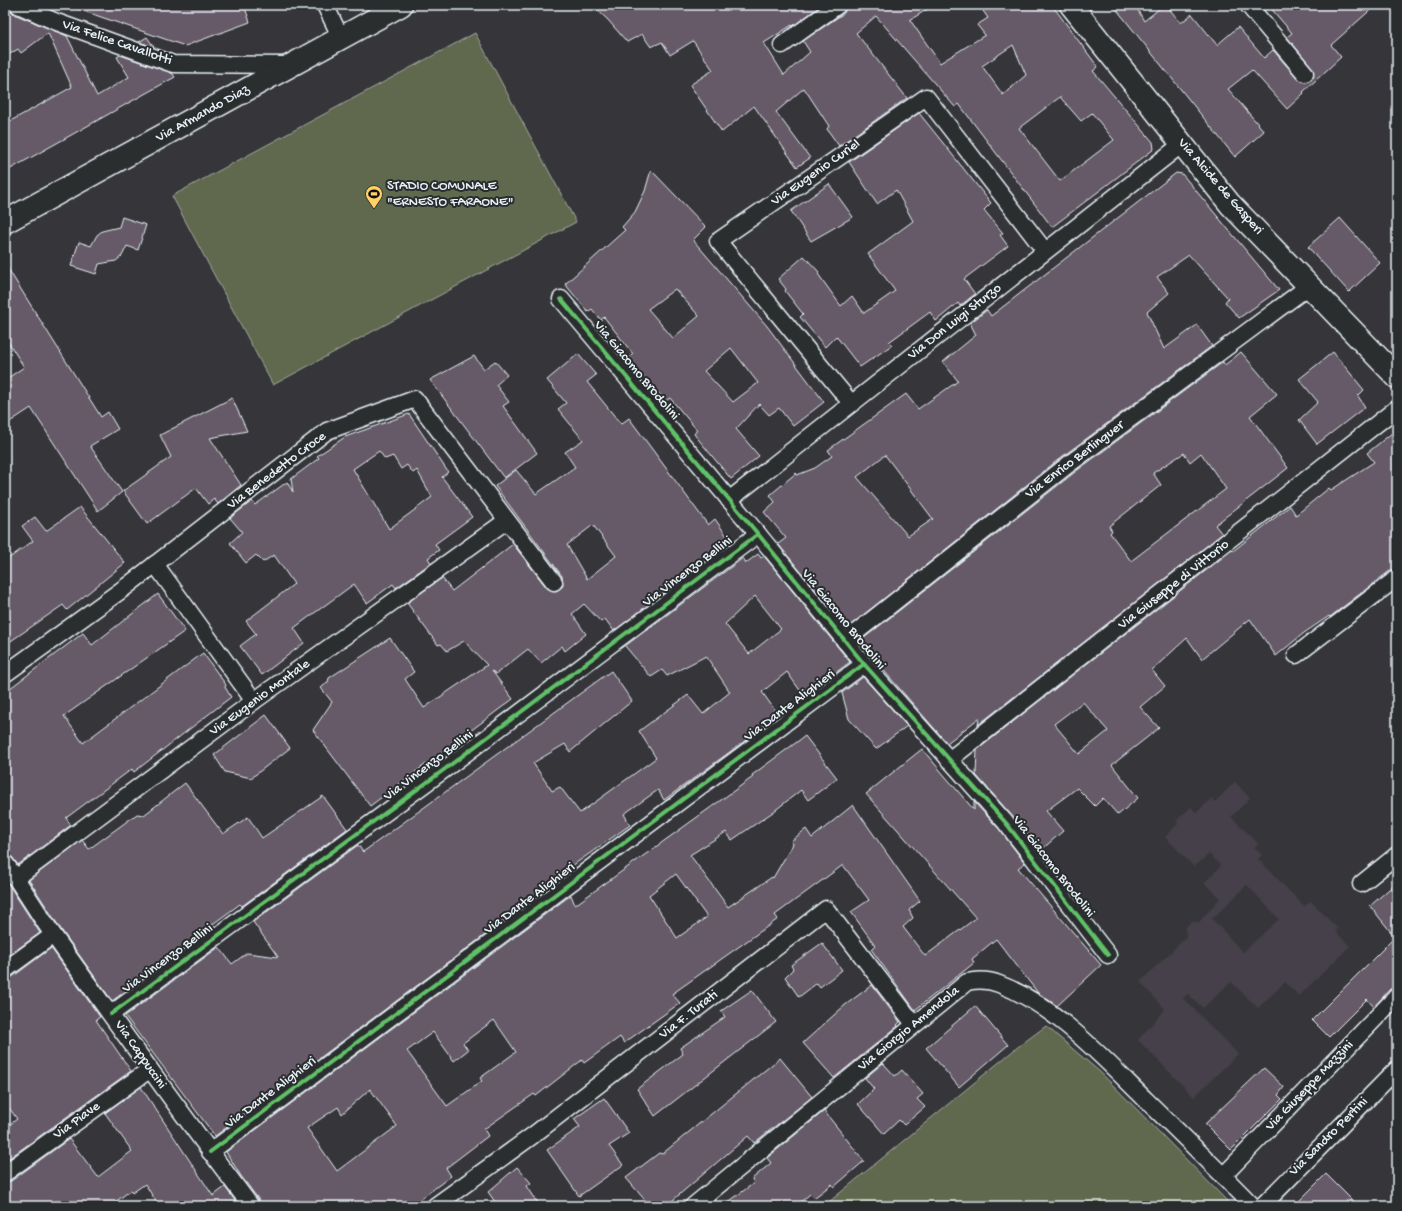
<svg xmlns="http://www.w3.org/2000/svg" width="1402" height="1211" viewBox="0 0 1402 1211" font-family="'Gochi Hand',sans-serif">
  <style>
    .built { fill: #444148; fill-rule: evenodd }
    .green { fill: #60674e; stroke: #a4aca3 }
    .building { fill: #665a68; stroke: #e8f1f8; fill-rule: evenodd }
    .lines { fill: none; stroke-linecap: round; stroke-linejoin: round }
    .street-casing { stroke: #e8f1f8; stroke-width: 19 }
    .secondary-casing { stroke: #e8f1f8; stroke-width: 25 }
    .street { stroke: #2a2d2e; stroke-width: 16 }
    .secondary { stroke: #2a2d2e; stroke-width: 22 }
    .cycleway-casing { stroke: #2a2d2e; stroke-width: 6 }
    .cycleway { stroke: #61c268; stroke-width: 4 }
    .labels { text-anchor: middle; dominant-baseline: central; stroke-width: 4; stroke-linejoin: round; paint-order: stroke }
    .street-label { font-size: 14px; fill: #e8f1f8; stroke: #2a2d2e }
    .poi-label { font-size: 14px; fill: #e8f1f8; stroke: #2a2d2e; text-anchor: start }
  </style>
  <rect width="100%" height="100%" fill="#36363a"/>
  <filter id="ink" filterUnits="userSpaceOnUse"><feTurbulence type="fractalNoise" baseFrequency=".025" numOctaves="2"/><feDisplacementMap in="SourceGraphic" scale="8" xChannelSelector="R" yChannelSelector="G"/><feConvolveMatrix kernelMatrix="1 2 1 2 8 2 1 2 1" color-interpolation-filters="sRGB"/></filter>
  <g filter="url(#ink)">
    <path class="built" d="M 1235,782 L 1250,798 L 1231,817 L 1259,844 L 1254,847 L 1262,855 L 1258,859 L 1304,906 L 1311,901 L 1338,929 L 1335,931 L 1350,946 L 1299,996 L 1285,982 L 1258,1008 L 1231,982 L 1203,1008 L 1188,994 L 1183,998 L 1238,1054 L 1194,1097 L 1138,1040 L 1165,1009 L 1140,982 L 1186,937 L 1185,928 L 1191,922 L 1199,922 L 1220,898 L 1204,883 L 1221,866 L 1209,854 L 1194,867 L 1165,837 L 1178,824 L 1176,821 L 1191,807 L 1196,813 L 1212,798 L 1215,802 ZM 1247,885 L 1279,919 L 1243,952 L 1212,919 Z"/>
    <g class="green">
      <path d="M 475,33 L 576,222 L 273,385 L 172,196 Z"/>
      <path d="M 1046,1026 L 1101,1073 L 1232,1206 L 1240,1201 L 1245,1206 L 824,1206 L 1019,1046 Z"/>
    </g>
    <g class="building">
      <path d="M 5,5 L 9,5 L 10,10 L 14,14 L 67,36 L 97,96 L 129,77 L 117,57 L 120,55 L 172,73 L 175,77 L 5,172 L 5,124 L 72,87 L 48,33 L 21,53 L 18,49 L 5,57 Z"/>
      <path d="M 75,5 L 244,5 L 250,22 L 185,46 L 75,8 Z"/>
      <path d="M 592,5 L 822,5 L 793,26 L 792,25 L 764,43 L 784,75 L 810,52 L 803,41 L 844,13 L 847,5 L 934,5 L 910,20 L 940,63 L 985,35 L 977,25 L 988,18 L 979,5 L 1052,5 L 1098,67 L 1093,71 L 1153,142 L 1154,149 L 1052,227 L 959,104 L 955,107 L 876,16 L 856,33 L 907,98 L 839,146 L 827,129 L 829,126 L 804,88 L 776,112 L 810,158 L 797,167 L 754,106 L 722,132 L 690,85 L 713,70 L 693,41 L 670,55 L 662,42 L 651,47 L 642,34 L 627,42 L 608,20 ZM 1013,45 L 1026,75 L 1003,95 L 982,66 ZM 1060,97 L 1081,121 L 1092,113 L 1114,140 L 1060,181 L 1019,128 Z"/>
      <path d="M 1113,5 L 1135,5 L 1144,21 L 1164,5 L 1166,5 L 1181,23 L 1192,14 L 1217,45 L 1238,27 L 1264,58 L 1273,50 L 1298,79 L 1306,82 L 1314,77 L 1312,67 L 1287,37 L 1292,33 L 1268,5 L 1376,5 L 1331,45 L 1341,57 L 1303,92 L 1304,93 L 1287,109 L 1252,70 L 1228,89 L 1264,131 L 1235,157 Z"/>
      <path d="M 147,37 L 154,47 L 139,42 Z"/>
      <path d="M 919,113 L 991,203 L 984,210 L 1003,233 L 1000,235 L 1008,246 L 964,279 L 975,294 L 960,306 L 958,303 L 936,321 L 930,312 L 889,342 L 892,345 L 860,367 L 836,336 L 825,347 L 800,317 L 803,314 L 785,291 L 786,289 L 778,279 L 804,256 L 819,272 L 818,274 L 841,306 L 852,296 L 864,313 L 895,291 L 868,254 L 913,221 L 896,190 L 877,204 L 849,162 Z"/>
      <path d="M 651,170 L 706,227 L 693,240 L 767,326 L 824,402 L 793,426 L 779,408 L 769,415 L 759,404 L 736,429 L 759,456 L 731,479 L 694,434 L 697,430 L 670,398 L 666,401 L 627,360 L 633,354 L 604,317 L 601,320 L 592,309 L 588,312 L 565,284 L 625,230 L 622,227 L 635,212 L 645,191 ZM 675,289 L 699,316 L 673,338 L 648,309 ZM 731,348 L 758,383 L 733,402 L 704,371 Z"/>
      <path d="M 1176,173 L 1182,174 L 1279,290 L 1239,318 L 1225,302 L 1228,298 L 1189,255 L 1157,277 L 1169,293 L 1147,312 L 1164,349 L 1197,325 L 1212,346 L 1063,456 L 847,628 L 778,544 L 786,538 L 764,512 L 775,502 L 770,495 L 796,473 L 797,475 L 815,468 L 832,456 L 828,450 L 906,394 L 918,409 L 958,381 L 943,362 L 976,335 L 970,323 L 987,310 L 991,316 ZM 885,455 L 933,519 L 908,536 L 857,477 Z"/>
      <path d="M 829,184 L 853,217 L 811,241 L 791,211 Z"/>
      <path d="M 122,217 L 146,225 L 138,250 L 127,246 L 122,256 L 116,261 L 99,264 L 96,274 L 71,266 L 79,242 L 91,246 L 97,235 L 102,231 L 119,227 Z"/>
      <path d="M 1340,218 L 1380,263 L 1349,292 L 1308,247 Z"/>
      <path d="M 5,264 L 101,417 L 108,412 L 118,429 L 90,446 L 122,492 L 98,511 L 31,408 L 5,425 L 5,380 L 24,367 L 5,337 Z"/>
      <path d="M 1241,352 L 1277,394 L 1250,416 L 1288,468 L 1215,525 L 1222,534 L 978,725 L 979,718 L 947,743 L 859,642 L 1075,472 L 1223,362 L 1225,365 ZM 1184,453 L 1190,462 L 1201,453 L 1226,489 L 1131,561 L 1110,533 L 1112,531 L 1109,526 L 1161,485 L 1153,473 Z"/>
      <path d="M 1333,352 L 1364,390 L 1358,396 L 1365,407 L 1317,444 L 1299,420 L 1318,402 L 1299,379 Z"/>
      <path d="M 578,354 L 596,375 L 587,382 L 621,424 L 629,418 L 708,525 L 715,519 L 731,542 L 614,631 L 605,619 L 601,622 L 584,604 L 572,614 L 586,634 L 565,651 L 562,646 L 541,663 L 528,649 L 496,674 L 492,671 L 513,699 L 370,806 L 313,730 L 332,702 L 321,688 L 328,682 L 329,678 L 390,638 L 414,672 L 405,679 L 424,708 L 487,665 L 464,641 L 447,651 L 441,644 L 438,645 L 407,603 L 442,578 L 452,591 L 513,544 L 547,588 L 556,591 L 563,586 L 562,576 L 495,486 L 516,470 L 536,494 L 575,467 L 565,452 L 583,440 L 558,409 L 566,403 L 547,380 ZM 593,525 L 616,556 L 587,579 L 567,545 Z"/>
      <path d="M 474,356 L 484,369 L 495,361 L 507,375 L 496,385 L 509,402 L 503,406 L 537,453 L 504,478 L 430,380 Z"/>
      <path d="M 232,398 L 247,431 L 210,438 L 241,485 L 218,504 L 214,499 L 208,504 L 196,488 L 147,524 L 123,491 L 171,457 L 160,435 Z"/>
      <path d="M 409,414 L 448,472 L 442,477 L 472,517 L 435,544 L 439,550 L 428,558 L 431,563 L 396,588 L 393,584 L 367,603 L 354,584 L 294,628 L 304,643 L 262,675 L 240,646 L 256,634 L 246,621 L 294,584 L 274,555 L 263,562 L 256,555 L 246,563 L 230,543 L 242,532 L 230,518 L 252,501 L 255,505 L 287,482 L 293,492 L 291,479 L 319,458 L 317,456 L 345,437 ZM 379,451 L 385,459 L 393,456 L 401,469 L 407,465 L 413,473 L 417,470 L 432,497 L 389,529 L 353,469 Z"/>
      <path d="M 1397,429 L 1397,569 L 1391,570 L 1330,617 L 1329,616 L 1304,633 L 1276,656 L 1250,619 L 1202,659 L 1187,638 L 1152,670 L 1165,686 L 1140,707 L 1159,728 L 1112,765 L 1138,798 L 1118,815 L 1103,798 L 1095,806 L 1077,788 L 1046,811 L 1063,831 L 1040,851 L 1013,817 L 976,775 L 977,750 L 1232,550 L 1233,551 L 1290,506 L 1296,515 L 1329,488 L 1331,490 L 1374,462 L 1367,453 ZM 1083,702 L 1108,731 L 1079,754 L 1054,724 Z"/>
      <path d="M 80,507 L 125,563 L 67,610 L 63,605 L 5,645 L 5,561 L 33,541 L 22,526 L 35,517 L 46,531 Z"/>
      <path d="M 758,554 L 761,558 L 764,556 L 850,662 L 804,696 L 787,672 L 762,692 L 779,716 L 664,800 L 658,790 L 624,814 L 630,825 L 562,873 L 563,877 L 215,1136 L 125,1016 L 219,947 L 232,964 L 247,953 L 278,957 L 253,922 L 358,845 L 363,852 L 611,671 L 632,701 L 570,752 L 565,744 L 533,763 L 552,791 L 560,787 L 580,813 L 656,758 L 639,731 L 688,695 L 703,714 L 730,692 L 706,656 L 667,676 L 662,670 L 651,677 L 625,646 L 743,558 L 746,563 ZM 755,596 L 781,629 L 749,654 L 725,624 Z"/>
      <path d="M 158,594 L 185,631 L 64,716 L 83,743 L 203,653 L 226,685 L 225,687 L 231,697 L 134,772 L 132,769 L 66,818 L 71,825 L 18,865 L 12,857 L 5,854 L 5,692 L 83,633 L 92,645 Z"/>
      <path d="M 863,677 L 907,726 L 876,749 L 849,719 L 842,693 Z"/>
      <path d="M 266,715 L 290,748 L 251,778 L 225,772 L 214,755 Z"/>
      <path d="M 805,736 L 837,778 L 808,800 L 801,790 L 773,812 L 732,840 L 726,832 L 690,855 L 728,907 L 772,877 L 773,878 L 793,844 L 791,841 L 806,829 L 812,838 L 853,805 L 920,901 L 909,910 L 913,918 L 903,927 L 925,956 L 976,918 L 866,794 L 922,749 L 974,810 L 974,802 L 999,829 L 1025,863 L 1018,868 L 1101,965 L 1057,1006 L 1038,993 L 996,939 L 972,959 L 974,963 L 915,1010 L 871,949 L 875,945 L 851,912 L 869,900 L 843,865 L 775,915 L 778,919 L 672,994 L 680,1003 L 624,1043 L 620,1037 L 584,1063 L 582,1060 L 536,1096 L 534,1094 L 484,1129 L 488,1136 L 446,1168 L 451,1176 L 411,1206 L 260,1206 L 259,1200 L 241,1176 L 226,1152 L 571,895 L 575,905 L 753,777 L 752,775 ZM 676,874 L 707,917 L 677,938 L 649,895 ZM 494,1020 L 516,1052 L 480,1078 L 482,1081 L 447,1106 L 407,1051 L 433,1032 L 454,1061 L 468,1050 L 463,1043 ZM 370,1089 L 397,1126 L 337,1171 L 307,1128 L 338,1107 L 342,1114 Z"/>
      <path d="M 185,783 L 223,834 L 248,817 L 262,838 L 323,796 L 347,829 L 242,906 L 240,904 L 206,929 L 207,932 L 112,1001 L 62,931 L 29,880 L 82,840 L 89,849 L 137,814 L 144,815 Z"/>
      <path d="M 5,879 L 40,933 L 5,958 Z"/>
      <path d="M 1397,882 L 1397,987 L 1390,989 L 1374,1007 L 1367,999 L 1329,1037 L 1312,1020 L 1395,937 L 1370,906 Z"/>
      <path d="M 822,943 L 842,970 L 820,987 L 817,983 L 799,997 L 785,977 L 793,969 L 791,965 Z"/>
      <path d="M 51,948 L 100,1017 L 96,1020 L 131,1071 L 5,1161 L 5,1128 L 17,1119 L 5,1102 L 5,979 L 11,978 Z"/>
      <path d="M 872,985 L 900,1022 L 897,1025 L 898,1026 L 834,1078 L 803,1043 L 844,1006 Z"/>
      <path d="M 752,990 L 776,1022 L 655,1116 L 637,1089 L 683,1054 L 680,1048 L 725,1017 L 721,1011 Z"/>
      <path d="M 975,1006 L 1008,1045 L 959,1087 L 926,1048 Z"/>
      <path d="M 780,1058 L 812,1097 L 754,1143 L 748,1136 L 666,1206 L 650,1206 L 626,1178 L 659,1153 L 662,1154 Z"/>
      <path d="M 883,1063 L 895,1076 L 902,1070 L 923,1094 L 917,1099 L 925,1107 L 904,1125 L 899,1120 L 884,1134 L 858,1104 L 874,1089 L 865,1078 Z"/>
      <path d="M 1264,1068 L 1284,1087 L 1278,1095 L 1282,1099 L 1231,1150 L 1205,1124 Z"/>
      <path d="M 141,1087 L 213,1196 L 225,1187 L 239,1206 L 159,1206 L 145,1184 L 132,1193 L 131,1190 L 110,1206 L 5,1206 L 5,1182 L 11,1181 L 69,1139 L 98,1177 L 132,1151 L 105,1113 Z"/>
      <path d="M 604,1098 L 629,1133 L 609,1146 L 623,1165 L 579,1196 L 547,1150 L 580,1127 L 574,1119 Z"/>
      <path d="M 824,1111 L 864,1161 L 834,1187 L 832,1184 L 814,1198 L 810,1194 L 796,1206 L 723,1206 L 754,1183 L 752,1179 L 771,1163 L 767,1158 Z"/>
      <path d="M 517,1167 L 531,1183 L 527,1186 L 540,1206 L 498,1206 L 488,1192 Z"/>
      <path d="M 1326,1174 L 1358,1206 L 1294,1206 Z"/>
    </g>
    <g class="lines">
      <defs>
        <g id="street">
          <path d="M 18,5 L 54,21 L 173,64 L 290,65"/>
          <path d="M 325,5 L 341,38"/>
          <path d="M 1248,5 L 1305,73"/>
          <path d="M 782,45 L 838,5"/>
          <path d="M 561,299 L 758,534 L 864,664 L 1006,823 L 1108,955"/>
          <path d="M 851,403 L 718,241 L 926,97 L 1045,251"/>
          <path d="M 729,500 L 1182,144"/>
          <path d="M 155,564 L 254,701"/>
          <path d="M 845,641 L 1069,464 L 1309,286"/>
          <path d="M 1296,655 L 1397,578"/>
          <path d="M 5,674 L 127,586 L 327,431 L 415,399 L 554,582"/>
          <path d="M 949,760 L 1397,408"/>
          <path d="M 5,863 C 23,887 37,912 54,936 C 119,1027 184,1117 251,1206"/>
          <path d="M 16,878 L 254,701 L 506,521"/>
          <path d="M 1361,884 L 1397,855"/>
          <path d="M 5,970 L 53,935"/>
          <path d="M 111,1014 L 441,772 L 758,534"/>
          <path d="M 210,1152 L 864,664"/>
          <path d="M 5,1173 L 149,1070"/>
          <path d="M 1223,1176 L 1397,996"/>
          <path d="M 435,1206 L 532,1136 L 826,909 L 914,1024"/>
          <path d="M 693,1206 L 967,982 C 977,980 989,980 999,984 C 1055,1005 1104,1059 1146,1100 C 1182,1135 1218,1170 1253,1206"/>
          <path d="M 1262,1206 L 1397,1069"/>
        </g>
        <g id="secondary">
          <path d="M 1071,5 L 1230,204 L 1397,377"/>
          <path d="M 5,222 L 401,5"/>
        </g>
      </defs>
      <use href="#street" class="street-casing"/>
      <use href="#secondary" class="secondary-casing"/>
      <use href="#street" class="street"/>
      <use href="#secondary" class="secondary"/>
      <defs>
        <g id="cycleway">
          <path d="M 561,299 L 758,534 L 864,664 L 1006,823 L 1108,955"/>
          <path d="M 111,1014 L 441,772 L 758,534"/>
          <path d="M 210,1152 L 864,664"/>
        </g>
      </defs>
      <use href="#cycleway" class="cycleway-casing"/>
      <use href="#cycleway" class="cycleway"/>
    </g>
  </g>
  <defs>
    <symbol id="stadium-pin" viewBox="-11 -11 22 30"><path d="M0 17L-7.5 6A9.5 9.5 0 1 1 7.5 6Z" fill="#ffd166" stroke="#2a2d2e"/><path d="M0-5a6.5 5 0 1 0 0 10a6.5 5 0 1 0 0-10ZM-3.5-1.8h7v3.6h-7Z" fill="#111"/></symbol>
  </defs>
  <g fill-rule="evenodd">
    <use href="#stadium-pin" x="364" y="184" width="20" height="27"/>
  </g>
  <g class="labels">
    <g class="street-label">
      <text transform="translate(117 43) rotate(19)">Via Felice Cavallotti</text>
      <text transform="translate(203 114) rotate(-29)">Via Armando Diaz</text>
      <text transform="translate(816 173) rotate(-35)">Via Eugenio Curiel</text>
      <text transform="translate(1220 187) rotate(49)">Via Alcide de Gasperi</text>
      <text transform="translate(955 322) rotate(-38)">Via Don Luigi Sturzo</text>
      <text transform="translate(636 371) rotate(50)">Via Giacomo Brodolini</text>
      <text transform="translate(1075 460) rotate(-37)">Via Enrico Berlinguer</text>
      <text transform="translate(277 471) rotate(-37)">Via Benedetto Croce</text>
      <text transform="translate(688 572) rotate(-37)">Via Vincenzo Bellini</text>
      <text transform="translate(1174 585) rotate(-38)">Via Giuseppe di Vittorio</text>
      <text transform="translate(843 620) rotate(51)">Via Giacomo Brodolini</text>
      <text transform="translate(260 698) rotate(-36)">Via Eugenio Montale</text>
      <text transform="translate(790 706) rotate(-37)">Via Dante Alighieri</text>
      <text transform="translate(429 766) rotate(-37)">Via Vincenzo Bellini</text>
      <text transform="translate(1053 867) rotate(52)">Via Giacomo Brodolini</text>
      <text transform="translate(530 899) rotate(-37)">Via Dante Alighieri</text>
      <text transform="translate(168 959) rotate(-36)">Via Vincenzo Bellini</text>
      <text transform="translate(689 1015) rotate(-38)">Via F. Turati</text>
      <text transform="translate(909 1029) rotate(-39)">Via Giorgio Amendola</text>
      <text transform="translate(140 1055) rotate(55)">Via Cappuccini</text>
      <text transform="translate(1310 1086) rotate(-46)">Via Giuseppe Mazzini</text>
      <text transform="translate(271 1093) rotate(-37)">Via Dante Alighieri</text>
      <text transform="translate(77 1121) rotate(-36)">Via Piave</text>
      <text transform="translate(1329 1137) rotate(-45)">Via Sandro Pertini</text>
    </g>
    <g class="poi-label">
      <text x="387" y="186">STADIO COMUNALE<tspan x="387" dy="16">"ERNESTO FARAONE"</tspan></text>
    </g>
  </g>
  <rect width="1402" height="1211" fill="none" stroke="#2a2d2e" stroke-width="20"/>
  <rect x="10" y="10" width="1382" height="1191" fill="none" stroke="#e8f1f8" stroke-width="1.5" filter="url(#ink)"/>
</svg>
